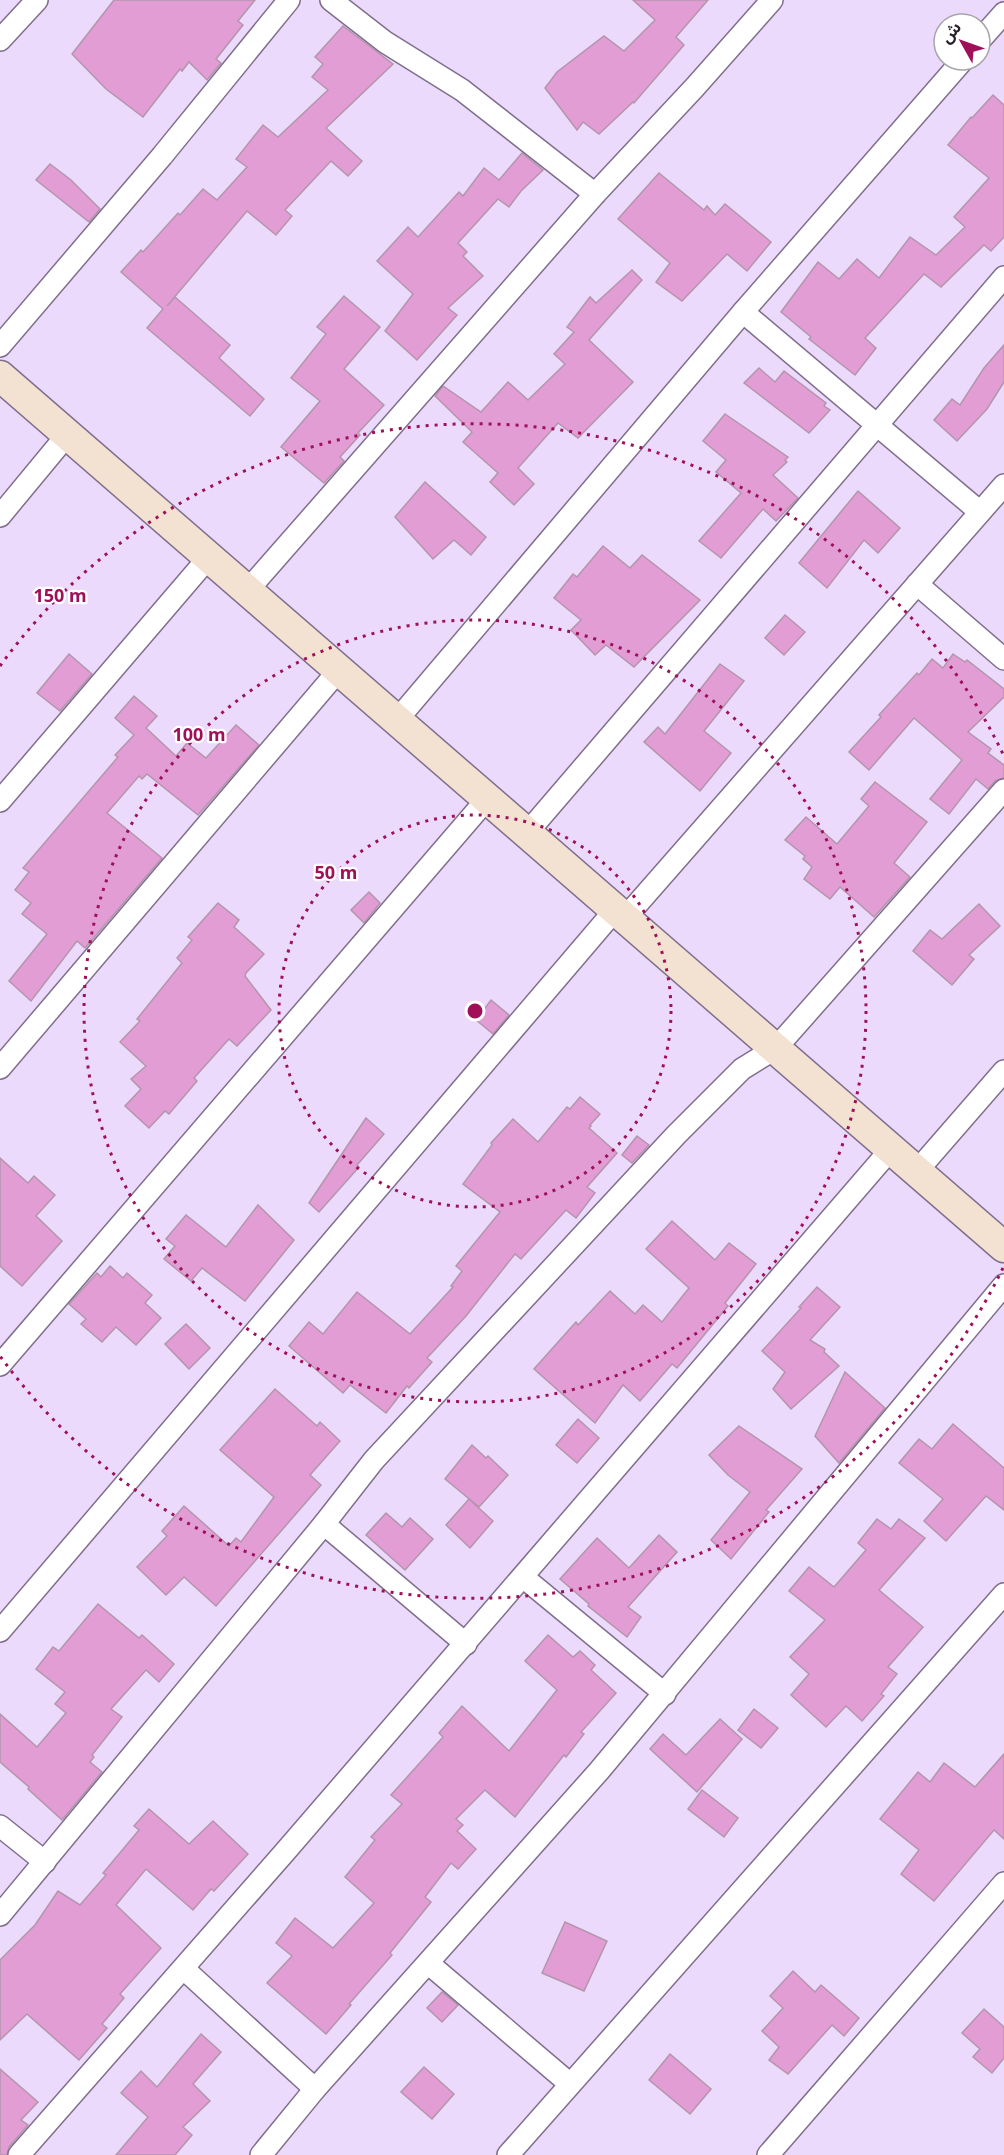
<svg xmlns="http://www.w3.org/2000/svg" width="1004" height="2155" viewBox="0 0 1004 2155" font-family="'Noto Sans','Noto Sans Arabic',sans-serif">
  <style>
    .building { fill: #e19dd4; stroke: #b495ad; stroke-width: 1.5 }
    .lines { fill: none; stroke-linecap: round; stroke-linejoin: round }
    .street-casing { stroke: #7f6f8d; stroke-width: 24 }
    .secondary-casing { stroke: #7f6f8d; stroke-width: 33 }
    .street { stroke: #fff; stroke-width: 21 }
    .secondary { stroke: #f3e1d2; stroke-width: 30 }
    .ring { fill: none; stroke: #9f1059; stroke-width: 3; stroke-dasharray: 3 6 }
    .centre { fill: #9f1059; stroke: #fff; stroke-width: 3 }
    .ring-label { font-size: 18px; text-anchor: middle; font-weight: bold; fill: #9f1059; stroke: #fff; stroke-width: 4.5; stroke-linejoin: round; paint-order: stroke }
  </style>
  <rect width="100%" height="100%" fill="#ecdafc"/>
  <g class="building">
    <path d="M 114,0 L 255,0 L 238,21 L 243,25 L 216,59 L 221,63 L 207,80 L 189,62 L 182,71 L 180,69 L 143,117 L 106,89 L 72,54 Z"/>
    <path d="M 633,0 L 708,0 L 676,37 L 684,45 L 634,103 L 633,102 L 599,134 L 583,122 L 577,130 L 545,88 L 557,72 L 604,36 L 624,51 L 655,20 Z"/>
    <path d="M 343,26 L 393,64 L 326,128 L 362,161 L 348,176 L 331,161 L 285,210 L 292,216 L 276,235 L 247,211 L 167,306 L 175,297 L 230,345 L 219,358 L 264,399 L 250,416 L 147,328 L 163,309 L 121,272 L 141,250 L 143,252 L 178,213 L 180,215 L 203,189 L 217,200 L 247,167 L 236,159 L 263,125 L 278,137 L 328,90 L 312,77 L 323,64 L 315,57 Z"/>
    <path d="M 993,95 L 1004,105 L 1004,237 L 991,251 L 984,245 L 941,287 L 924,274 L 865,338 L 876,348 L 855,375 L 809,339 L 811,337 L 781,312 L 818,262 L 839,279 L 857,259 L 879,278 L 910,237 L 936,255 L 965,227 L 954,217 L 989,178 L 948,145 L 971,117 L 972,118 Z"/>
    <path d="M 522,153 L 543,170 L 521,191 L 509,207 L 498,199 L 458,243 L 467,252 L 463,256 L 483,276 L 448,308 L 457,315 L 417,360 L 385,331 L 413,294 L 377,261 L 408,227 L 418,237 L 459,192 L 463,196 L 484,168 L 499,180 Z"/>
    <path d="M 50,164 L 71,180 L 100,209 L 89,222 L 36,180 Z"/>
    <path d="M 659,173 L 704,210 L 707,206 L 715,215 L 725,204 L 771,242 L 747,271 L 727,254 L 682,301 L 656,282 L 670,263 L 618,219 Z"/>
    <path d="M 632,270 L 642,280 L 589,340 L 633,382 L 578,438 L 558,423 L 518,468 L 534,484 L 514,505 L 490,482 L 498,473 L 463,442 L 472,432 L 435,396 L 443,386 L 481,412 L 508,382 L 528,400 L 565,364 L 554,354 L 574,332 L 567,327 L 590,297 L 596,303 Z"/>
    <path d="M 344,296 L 380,327 L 344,369 L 384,405 L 358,433 L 360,435 L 340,457 L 344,461 L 324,483 L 281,447 L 320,401 L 291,378 L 326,334 L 317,327 Z"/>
    <path d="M 1004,345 L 1004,382 L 987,409 L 957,441 L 934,420 L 952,399 L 960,405 L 984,368 Z"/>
    <path d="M 759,368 L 775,382 L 784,371 L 826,403 L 824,406 L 830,410 L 809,433 L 744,383 Z"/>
    <path d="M 725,414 L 788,457 L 785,460 L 787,462 L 773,475 L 798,498 L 776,521 L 763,509 L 721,558 L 699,541 L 741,493 L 716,472 L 726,460 L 703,441 Z"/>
    <path d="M 425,482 L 486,537 L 471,555 L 454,540 L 433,559 L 395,517 Z"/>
    <path d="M 858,491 L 900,528 L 878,553 L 864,540 L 827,588 L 799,563 Z"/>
    <path d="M 603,546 L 630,568 L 642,555 L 700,600 L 634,667 L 606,645 L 595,655 L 571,630 L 581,620 L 554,598 L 573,574 L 577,577 Z"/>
    <path d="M 785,615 L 805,632 L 784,655 L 765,638 Z"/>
    <path d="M 69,654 L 92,674 L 60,711 L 37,693 Z"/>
    <path d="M 953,654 L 965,662 L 967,660 L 1004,689 L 1004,697 L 968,732 L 991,749 L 988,753 L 1004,765 L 1004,778 L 995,781 L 988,789 L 976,779 L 949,814 L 930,799 L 962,760 L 914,718 L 869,770 L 849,752 L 881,717 L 879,715 L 917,673 L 919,675 L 932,659 L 943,668 Z"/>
    <path d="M 720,664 L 744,681 L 704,731 L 731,753 L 700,791 L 644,742 L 658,727 L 665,734 Z"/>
    <path d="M 134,696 L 157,716 L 146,728 L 176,756 L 187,743 L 206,758 L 236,725 L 259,745 L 198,815 L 147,774 L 142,779 L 139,776 L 107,813 L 162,858 L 85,948 L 77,941 L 31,1001 L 9,981 L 47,934 L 22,914 L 31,903 L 15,890 L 29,872 L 23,868 L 118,757 L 115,755 L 134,735 L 115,718 Z"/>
    <path d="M 875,782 L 927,822 L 894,863 L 910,877 L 874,917 L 840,887 L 830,899 L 804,879 L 812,867 L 803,859 L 805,856 L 785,840 L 806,817 L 837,844 L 869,806 L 861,799 Z"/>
    <path d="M 369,892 L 380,903 L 364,923 L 351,910 Z"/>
    <path d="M 218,903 L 239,920 L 234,927 L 264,954 L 246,973 L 245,976 L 271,1010 L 237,1046 L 229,1039 L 194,1078 L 197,1081 L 169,1114 L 165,1111 L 149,1128 L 125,1106 L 141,1089 L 131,1079 L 146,1066 L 120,1042 L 140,1021 L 137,1019 L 182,963 L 177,958 L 192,940 L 188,937 Z"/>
    <path d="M 979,904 L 1000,926 L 969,955 L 974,959 L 952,985 L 913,951 L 930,930 L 942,939 Z"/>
    <path d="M 491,1000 L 509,1015 L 493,1034 L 476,1020 Z"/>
    <path d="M 580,1097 L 600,1114 L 590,1125 L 591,1126 L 589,1128 L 617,1153 L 587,1187 L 595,1193 L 576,1218 L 566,1210 L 521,1259 L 515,1254 L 466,1316 L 427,1358 L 432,1362 L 409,1388 L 407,1386 L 386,1413 L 350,1385 L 343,1393 L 289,1346 L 309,1322 L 323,1334 L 357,1292 L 410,1334 L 453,1287 L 451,1286 L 462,1271 L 456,1266 L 500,1212 L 463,1184 L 492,1145 L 491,1143 L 513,1119 L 538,1142 L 567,1107 L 570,1109 Z"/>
    <path d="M 366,1118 L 384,1134 L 357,1165 L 359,1167 L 319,1212 L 309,1203 Z"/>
    <path d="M 637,1136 L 649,1145 L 632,1163 L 622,1155 Z"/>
    <path d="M 0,1158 L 28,1183 L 34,1176 L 55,1195 L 36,1216 L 62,1241 L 22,1286 L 0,1266 Z"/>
    <path d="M 258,1205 L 294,1240 L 245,1301 L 202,1268 L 191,1281 L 164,1259 L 175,1246 L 166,1239 L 186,1215 L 226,1247 Z"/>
    <path d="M 672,1221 L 715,1260 L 729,1243 L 756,1264 L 725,1303 L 728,1306 L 677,1368 L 672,1364 L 640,1401 L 623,1385 L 595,1423 L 534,1369 L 576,1322 L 578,1325 L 610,1291 L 635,1314 L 643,1305 L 662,1322 L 689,1288 L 646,1249 Z"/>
    <path d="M 110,1266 L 123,1278 L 127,1273 L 152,1295 L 145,1303 L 161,1318 L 136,1345 L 116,1327 L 102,1342 L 81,1324 L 86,1319 L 69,1304 L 97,1273 L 101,1277 Z"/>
    <path d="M 817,1287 L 840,1307 L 810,1340 L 825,1349 L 824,1352 L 839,1366 L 791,1409 L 773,1389 L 785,1372 L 762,1351 L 801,1308 L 799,1307 Z"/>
    <path d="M 186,1324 L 210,1348 L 189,1369 L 165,1344 Z"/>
    <path d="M 845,1372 L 885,1408 L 839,1463 L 815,1436 Z"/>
    <path d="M 275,1389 L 317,1426 L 320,1422 L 340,1441 L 310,1475 L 321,1485 L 216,1606 L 184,1577 L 166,1595 L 137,1567 L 167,1536 L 162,1531 L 184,1506 L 229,1546 L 236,1538 L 241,1542 L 274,1497 L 220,1450 Z"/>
    <path d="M 578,1419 L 599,1438 L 577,1463 L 556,1445 Z"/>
    <path d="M 953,1424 L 1004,1468 L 1004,1510 L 986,1496 L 946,1541 L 924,1521 L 943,1499 L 899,1463 L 919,1439 L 932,1449 Z"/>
    <path d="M 739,1426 L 802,1469 L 766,1510 L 769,1512 L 731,1559 L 711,1540 L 750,1492 L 728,1475 L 709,1455 Z"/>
    <path d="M 472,1445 L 486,1458 L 488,1456 L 508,1475 L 479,1507 L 445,1479 Z"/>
    <path d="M 469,1499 L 493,1521 L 470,1548 L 446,1525 Z"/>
    <path d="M 386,1513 L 402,1527 L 410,1518 L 433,1539 L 405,1570 L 366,1535 Z"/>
    <path d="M 877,1519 L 891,1529 L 899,1519 L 925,1538 L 879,1590 L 923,1627 L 888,1667 L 897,1674 L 881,1694 L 884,1696 L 862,1721 L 846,1706 L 826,1727 L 791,1695 L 809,1674 L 790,1657 L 825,1620 L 789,1591 L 809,1567 L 834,1587 L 866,1550 L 858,1543 Z"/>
    <path d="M 659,1535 L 677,1552 L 628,1607 L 641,1617 L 627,1637 L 588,1606 L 589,1604 L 560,1579 L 597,1538 L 629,1568 Z"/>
    <path d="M 98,1604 L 139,1638 L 142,1635 L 174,1664 L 159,1682 L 146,1670 L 111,1709 L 122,1717 L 92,1755 L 94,1757 L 90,1762 L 102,1772 L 62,1820 L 28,1789 L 29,1787 L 0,1762 L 0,1714 L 37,1747 L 66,1713 L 55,1704 L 65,1692 L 36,1669 L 53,1647 L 59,1651 Z"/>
    <path d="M 548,1635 L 573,1657 L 580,1651 L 595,1665 L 591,1670 L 616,1693 L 581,1732 L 584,1734 L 566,1757 L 564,1755 L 515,1817 L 485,1790 L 456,1819 L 463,1825 L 457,1831 L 476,1849 L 458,1869 L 451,1863 L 425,1897 L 431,1902 L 390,1953 L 392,1955 L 349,2004 L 351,2005 L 326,2034 L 267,1983 L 292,1956 L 276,1943 L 295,1918 L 333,1948 L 374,1903 L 345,1877 L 375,1840 L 371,1837 L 402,1804 L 391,1795 L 443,1737 L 439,1733 L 462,1706 L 509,1751 L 557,1690 L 525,1661 Z"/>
    <path d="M 754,1709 L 778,1728 L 761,1748 L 738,1730 Z"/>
    <path d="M 720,1719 L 742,1739 L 697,1792 L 650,1749 L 663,1734 L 686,1755 Z"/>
    <path d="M 1004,1754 L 1004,1839 L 994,1830 L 934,1901 L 901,1874 L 919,1850 L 880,1819 L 918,1772 L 930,1782 L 944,1763 L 975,1787 Z"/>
    <path d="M 702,1790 L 738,1818 L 724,1837 L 688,1809 Z"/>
    <path d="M 149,1809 L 189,1844 L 213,1821 L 248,1854 L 214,1891 L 211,1889 L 193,1910 L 146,1869 L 116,1905 L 161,1948 L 120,1994 L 124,1998 L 102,2024 L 107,2028 L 79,2060 L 27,2014 L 0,2040 L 0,1960 L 35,1925 L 58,1891 L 80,1905 L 106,1875 L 103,1873 L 139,1830 L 134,1826 Z"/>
    <path d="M 565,1922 L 607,1941 L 584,1991 L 542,1973 Z"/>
    <path d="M 793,1971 L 815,1992 L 821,1985 L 859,2018 L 844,2036 L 832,2025 L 788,2074 L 769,2060 L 779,2047 L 762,2031 L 783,2008 L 770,1996 Z"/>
    <path d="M 442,1992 L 458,2005 L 442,2022 L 427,2008 Z"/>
    <path d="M 984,2009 L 1004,2027 L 1004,2058 L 992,2073 L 973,2057 L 980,2049 L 962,2033 Z"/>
    <path d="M 201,2034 L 221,2052 L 193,2084 L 210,2101 L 183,2127 L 192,2135 L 175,2155 L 116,2155 L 148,2117 L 121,2093 L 141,2071 L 157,2087 Z"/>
    <path d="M 670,2054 L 711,2089 L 690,2114 L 649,2080 Z"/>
    <path d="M 424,2067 L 454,2094 L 432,2119 L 401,2092 Z"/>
    <path d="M 0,2069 L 38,2102 L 21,2120 L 28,2125 L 9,2147 L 7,2155 L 0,2155 Z"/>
  </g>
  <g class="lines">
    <defs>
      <g id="street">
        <path d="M 331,0 L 385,42 L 462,90 L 595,194"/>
        <path d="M 0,40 L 37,0"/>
        <path d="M 980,40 L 1004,13"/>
        <path d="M 743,312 L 980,512"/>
        <path d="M 0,346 L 162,156 L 289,0"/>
        <path d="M 0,516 L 67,435"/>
        <path d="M 917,584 L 1004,659"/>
        <path d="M 247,591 L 595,194 L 695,87 L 772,0"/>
        <path d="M 397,720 L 743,312 L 963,60"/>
        <path d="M 0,801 L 209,557"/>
        <path d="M 527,833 L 1004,277"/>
        <path d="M 625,918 L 1004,485"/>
        <path d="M 0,1068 L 339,670"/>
        <path d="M 917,1171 L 1004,1071"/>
        <path d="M 0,1365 L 487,799"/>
        <path d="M 324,1524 L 466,1644"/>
        <path d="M 523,1577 L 665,1694"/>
        <path d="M 0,1631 L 615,910"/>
        <path d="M 0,1826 L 45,1862"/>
        <path d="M 0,1915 L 324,1524 L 374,1460 L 676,1135 L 742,1069 L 776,1048 L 1004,790"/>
        <path d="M 428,1963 L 570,2084"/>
        <path d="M 184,1969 L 315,2089"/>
        <path d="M 19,2155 L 284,1853 L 891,1149"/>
        <path d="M 261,2155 L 315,2089 L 599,1771 L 1004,1285"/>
        <path d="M 508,2155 L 1004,1594"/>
        <path d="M 768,2155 L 1004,1883"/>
      </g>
      <path id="secondary" d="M 0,376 L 1004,1247"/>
    </defs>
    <use href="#street" class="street-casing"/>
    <use href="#secondary" class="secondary-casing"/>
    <use href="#street" class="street"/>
    <use href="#secondary" class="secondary"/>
  </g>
  <g class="ring">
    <circle cx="475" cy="1011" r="196"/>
    <circle cx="475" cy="1011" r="391"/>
    <path d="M1003 1268A587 587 0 0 1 0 1356M0 666A587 587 0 0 1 1003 754"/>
  </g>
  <circle cx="475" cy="1011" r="9" class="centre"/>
  <g class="ring-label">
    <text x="60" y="602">150 m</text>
    <text x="199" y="741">100 m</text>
    <text x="336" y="879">50 m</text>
  </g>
  <g transform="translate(962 42) rotate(310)"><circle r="28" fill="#ffffff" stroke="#a8a5aa" stroke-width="1.5"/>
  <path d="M0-4.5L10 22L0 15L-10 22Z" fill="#9f1059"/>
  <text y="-9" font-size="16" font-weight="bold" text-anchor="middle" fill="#261f2b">ش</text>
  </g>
</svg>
